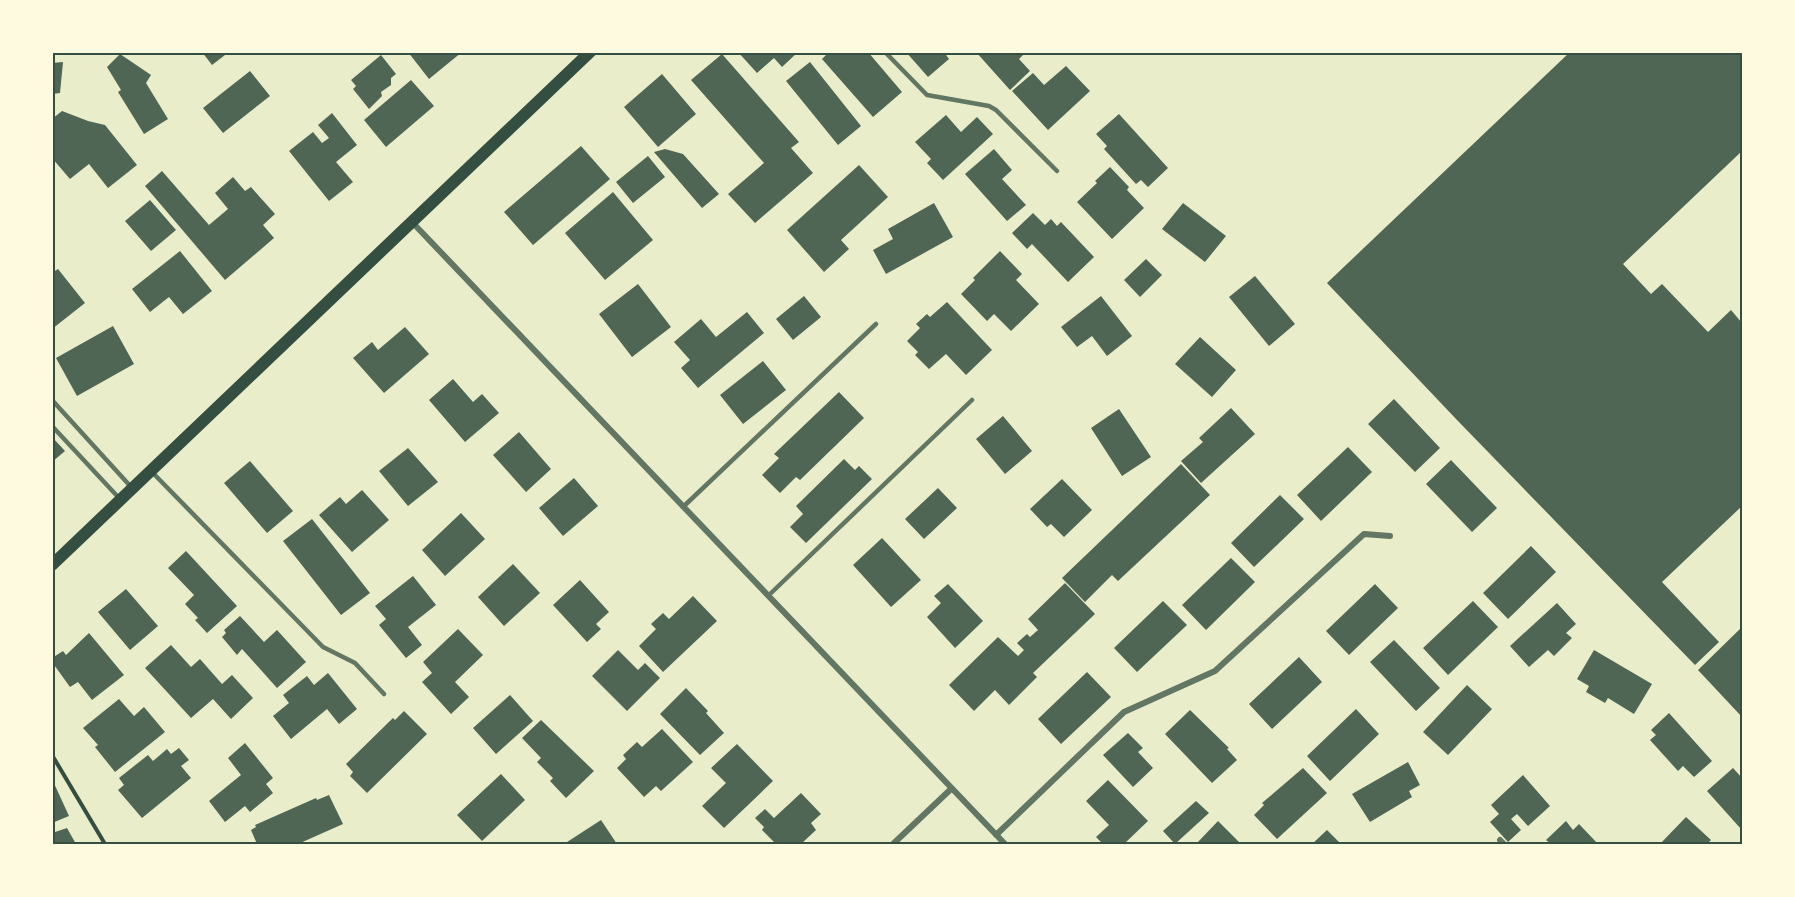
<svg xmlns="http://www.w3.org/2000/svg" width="1795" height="897" font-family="'Golos Text',sans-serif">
<rect width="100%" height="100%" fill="#e9edc9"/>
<path fill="#4f6655" d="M202 52H229L212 65Z
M408 52H462L429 79Z
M738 52H798L782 67 774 58 757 73Z
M829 52H868L902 92 873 117 822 59Z
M906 52H944L949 59 928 77Z
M976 52H1026L1019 59 1030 71 1010 90Z
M1570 52H1742V151L1623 264 1651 294 1662 284 1708 332 1731 310 1742 323V506L1662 582 1719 642 1695 665 1457 420 1327 283Z
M120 54 151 75 146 83 168 119 144 134 118 92 121 90 107 67Z
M722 54 799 142 791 148 813 173 755 223 728 194 764 163 691 80Z
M381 55 396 74 391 78V85L381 92 382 96 369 109 353 89 356 86 351 80Z
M63 62 60 93 52 94V63Z
M810 62 861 126 838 145 786 81Z
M1066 66 1090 91 1048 130 1012 91 1033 73 1044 85Z
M250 71 270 96 223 133 203 108Z
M662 74 696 114 658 147 624 107Z
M411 80 434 106 386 147 364 120Z
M62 111 88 121 105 125 137 165 108 188 89 164 70 179 52 158V119Z
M332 113 357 145 336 162 353 182 329 201 289 151 313 132 322 143 329 138 318 125Z
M1119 114 1168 168 1148 187 1141 180 1136 184 1104 149 1107 146 1096 134Z
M946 115 961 132 977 117 993 134 943 180 927 163 931 159 915 142Z
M581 146 610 179 533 245 504 212Z
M665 149 683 154 719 194 702 208 654 152Z
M994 149 1012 170 1002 179 1026 205 1007 221 965 174Z
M648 156 665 177 633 203 616 182Z
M859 165 888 197 841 240 849 249 824 272 787 230Z
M1110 167 1129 187 1127 190 1144 208 1112 239 1077 202 1097 183 1095 181Z
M162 171 209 225 228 209 215 193 233 177 245 191 251 187 275 214 263 225 274 238 225 280 145 186Z
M613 192 653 240 605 280 565 233Z
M150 200 176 230 151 251 125 221Z
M934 203 953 237 886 274 873 250 893 239 888 229Z
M1183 203 1226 236 1205 262 1162 229Z
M1033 213 1045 225 1051 219 1057 226 1061 222 1094 257 1068 282 1032 244 1027 249 1012 233Z
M180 251 212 291 183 314 169 297 150 312 132 289Z
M1000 251 1022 274 1016 280 1039 304 1011 331 994 314 987 321 961 294 975 280 973 278Z
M1146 259 1162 275 1140 297 1124 280Z
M58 269 85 303 52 329V273Z
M1255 276 1295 324 1269 346 1229 297Z
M638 284 671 327 632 357 599 314Z
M804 296 821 317 793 340 776 319Z
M1101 296 1132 336 1107 356 1092 336 1077 347 1061 327Z
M947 302 992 350 966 375 946 354 929 369 915 355 918 352 907 341 920 328 916 324 927 314 930 317Z
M747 312 764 333 698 388 681 368 690 360 674 342 701 319 716 337Z
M113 326 134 364 77 396 56 358Z
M405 327 429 354 384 393 353 358 372 342 378 350Z
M1200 337 1236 370 1212 397 1175 364Z
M763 361 786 390 743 424 720 395Z
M453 379 473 402 482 394 499 413 465 442 429 400Z
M839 392 864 418 800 480 796 477 780 493 762 475 779 458 774 454Z
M1394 399 1440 448 1415 472 1368 424Z
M1231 408 1255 434 1201 483 1181 461 1203 442 1199 438Z
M1119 409 1151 457 1122 476 1091 428Z
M1003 416 1032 451 1005 474 976 439Z
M519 432 551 469 526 492 493 455Z
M52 437 65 451 52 462Z
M1348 447 1372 472 1321 521 1297 495Z
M408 448 438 482 408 506 379 471Z
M844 459 855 470 859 466 872 479 806 543 790 527 803 514 796 506Z
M1451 460 1497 508 1472 532 1426 484Z
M250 461 293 511 267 533 224 483Z
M1181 464 1210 495 1118 581 1112 575 1085 602 1062 578Z
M574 478 598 506 563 536 539 508Z
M1062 479 1092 510 1064 537 1051 524 1047 527 1030 509Z
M938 488 957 508 924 539 905 519Z
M362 490 389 520 352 552 319 515 340 497 346 504Z
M1280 495 1304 519 1254 567 1231 543Z
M461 513 485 539 445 576 422 550Z
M312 519 370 593 341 615 283 541Z
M882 538 921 580 891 607 853 565Z
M1531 546 1556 572 1508 619 1483 593Z
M186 551 237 606 207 633 195 620 198 618 185 604 194 595 168 568Z
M1231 558 1255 582 1206 630 1182 605Z
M513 564 540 593 504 626 478 597Z
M413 576 436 605 408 627 422 645 406 658 379 625 386 619 375 606Z
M580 580 609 612 596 624 601 629 587 642 553 605Z
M1065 583 1095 614 1033 673 1037 677 1009 705 995 690 974 711 949 685 998 637 1018 656 1024 650 1017 643 1027 634 1030 637 1038 630 1028 619Z
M948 584 983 621 955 648 927 617 941 603 934 596Z
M1375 584 1398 608 1349 655 1326 631Z
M126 589 158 626 130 650 98 612Z
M693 596 717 621 663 672 639 646 656 629 651 624 663 613 669 619Z
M1163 601 1187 625 1137 672 1114 648Z
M1473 601 1498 627 1448 675 1423 648Z
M1557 603 1576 624 1566 633 1572 638 1554 656 1548 650 1529 667 1510 646Z
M240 616 264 642 277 630 306 662 277 688 242 649 237 655 222 637 226 633 224 630Z
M1742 627V717L1698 670Z
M458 629 483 655 455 682 469 697 451 714 422 682 432 673 423 662Z
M89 633 124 675 92 700 78 682 70 687 52 662V658L63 651 66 655Z
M1394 640 1440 688 1416 711 1370 662Z
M171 645 191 667 200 659 222 684 232 675 253 698 231 719 213 699 191 718 145 668Z
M618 650 638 670 645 663 660 678 627 711 592 676Z
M1594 650 1652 684 1634 714 1608 698 1605 703 1586 692 1589 686 1577 679Z
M1299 657 1322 682 1272 729 1249 704Z
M1087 672 1111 697 1061 744 1038 719Z
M328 673 357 709 339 724 327 709 291 739 273 716 289 703 283 695 307 676 314 685Z
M1467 685 1492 709 1448 755 1423 732Z
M686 688 708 711 706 713 724 733 700 755 660 714Z
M510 695 533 721 496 754 473 728Z
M119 699 134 716 144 707 165 732 115 772 95 747 98 745 83 728Z
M1356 709 1379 734 1330 781 1307 756Z
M1190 710 1229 748 1227 749 1237 760 1212 783 1165 734Z
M404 711 427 734 367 793 350 776 353 772 346 764 393 718 395 720Z
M1669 713 1712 761 1694 777 1683 766 1678 771 1650 740 1656 735 1651 730Z
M541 720 594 771 566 798 550 781 553 778 537 762 541 758 522 738Z
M662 729 693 762 661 791 656 786 644 797 617 768 626 759 623 755 637 742 642 747Z
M1128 733 1143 748 1138 752 1153 768 1133 787 1103 755Z
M245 743 273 778 266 784 273 793 250 812 245 806 225 822 209 801 241 775 228 758Z
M737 744 773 781 724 828 702 806 726 783 711 768Z
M179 748 189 760 181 766 191 778 142 818 118 790 124 785 119 778 148 755 153 761 167 749 171 754Z
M1408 762 1420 785 1409 791 1412 797 1370 822 1352 794Z
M1303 768 1327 793 1277 839 1254 815 1264 805 1262 803Z
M1733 768 1742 778 1741 829 1707 791Z
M501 774 525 800 482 841 457 815Z
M1523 775 1550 806 1528 826 1517 814 1511 819 1521 830 1508 842 1490 822 1499 814 1491 805Z
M52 779 69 816 52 823Z
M1108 780 1148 821 1124 844H1103L1096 837 1109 825 1086 801Z
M801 793 821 814 811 823 816 830 801 844H776L762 830 764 827 755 818 765 809 774 818Z
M329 795 343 824 298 844H257L251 830 256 827 255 825 316 798 317 800Z
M1196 801 1209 813 1175 844 1163 831Z
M1686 817 1711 840 1707 844H1660Z
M601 820 617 844H564Z
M1218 821 1241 844H1198L1197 843Z
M1566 821 1573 830 1579 824 1598 844H1551L1546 840Z
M67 828 76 844H52V833Z
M1327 830 1341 844H1312Z"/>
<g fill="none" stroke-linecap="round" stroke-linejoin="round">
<path stroke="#344e41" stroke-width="4" d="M52 755 105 844"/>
<path stroke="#617663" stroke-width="4.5" d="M885 52 927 95 989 106 996 110 1057 171
M52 400 132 488
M52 426 119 498
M151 471 323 647 355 663 384 694
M683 507 876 324
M768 596 972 400"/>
<path stroke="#617663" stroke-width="6" d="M412 222 1005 844
M996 835 1124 712 1215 671 1364 534 1390 536
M1500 840 1504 844
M893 844 951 789"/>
<path stroke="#344e41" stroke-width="12" d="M52 565 590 52"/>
</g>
<rect width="1795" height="897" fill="none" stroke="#fefae0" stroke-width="108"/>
<rect x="54" y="54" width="1687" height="789" fill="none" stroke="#344e41" stroke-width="2"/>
</svg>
